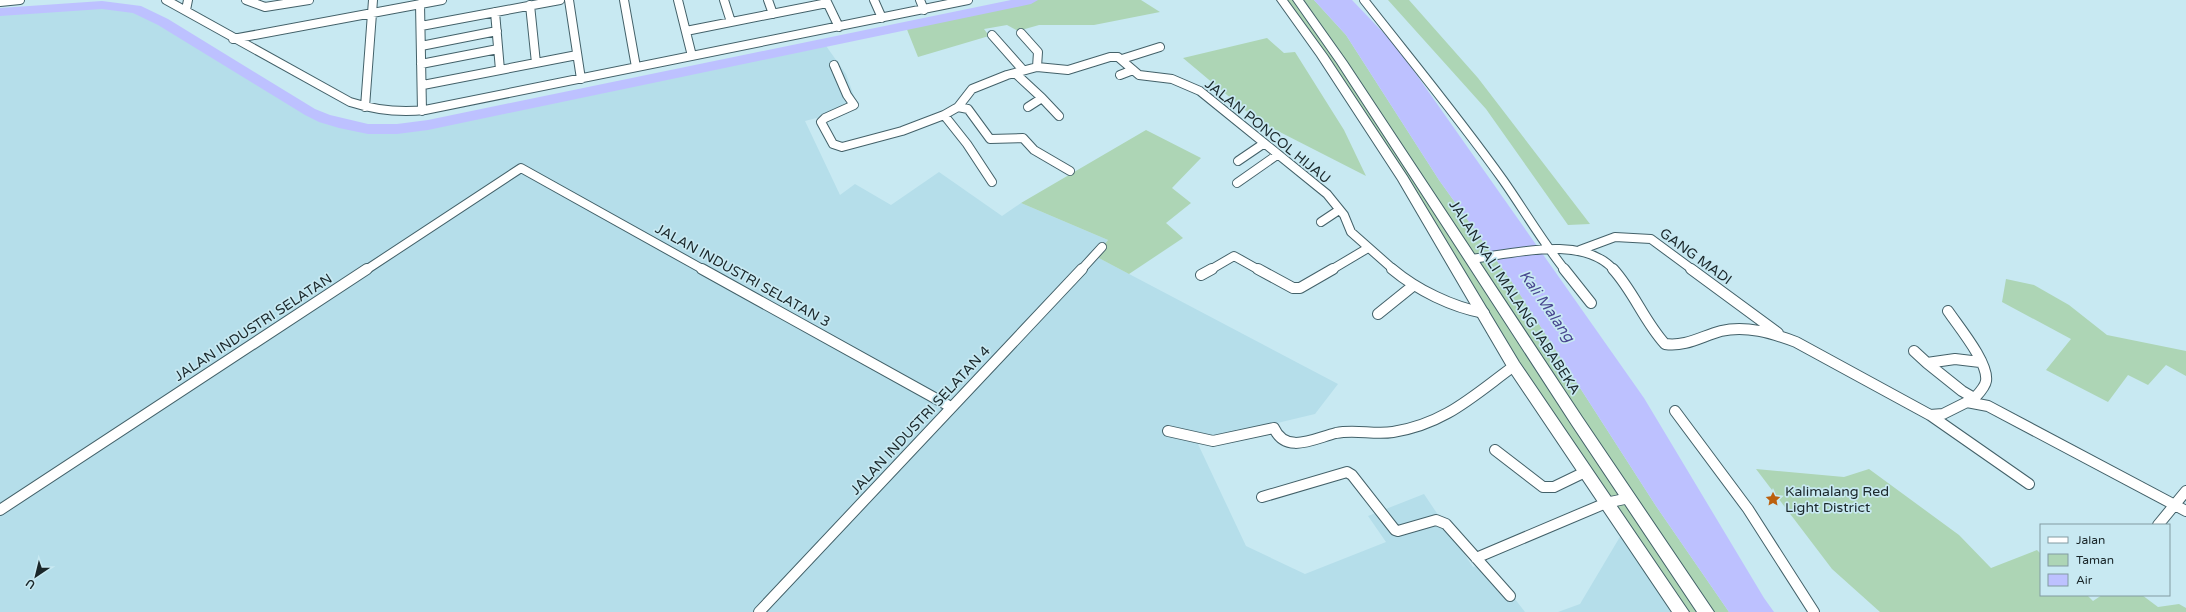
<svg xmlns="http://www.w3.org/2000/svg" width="2186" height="612" font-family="'Varela Round',sans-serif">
<rect width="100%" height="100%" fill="#c8e9f2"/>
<path fill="#b5deea" d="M102 5 123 6 146 13 330 123 364 129 419 127 824 43 846 74 858 107 805 121 840 195 855 184 891 205 939 172 1002 216 1021 203 1108 240 1095 256 1338 384 1315 414 1197 442 1246 546 1305 574 1386 542 1368 516 1424 494 1473 567 1487 563 1525 612H0V13Z
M1624 530 1680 612H1558L1580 604Z"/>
<path fill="#add5b5" d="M1033 0H1141L1160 12 1094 25H1039L1018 31 1007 25 984 29 989 36 918 57 906 27Z
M1282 0H1314L1346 35 1439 180 1512 282 1656 506 1729 612H1681L1484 313Z
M1388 0H1409L1478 78 1590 224 1568 225 1486 109Z
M1267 38 1284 53 1295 52 1344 130 1366 176 1258 121 1183 58Z
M1146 130 1201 158 1172 188 1191 203 1166 223 1183 238 1129 274 1095 256 1108 240 1021 203Z
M2006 279 2034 285 2069 305 2107 335 2186 351V376L2166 365 2148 385 2128 375 2108 402 2046 370 2071 339 2002 302Z
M1756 469 1844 477 1869 469 1959 535 1991 568 2037 550 2041 554V595H2087L2093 601 2102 595H2142L2158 607 2179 604 2186 608V612H1880L1832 569Z"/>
<path fill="#bdc1ff" d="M1314 0H1352L1397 47 1644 398 1764 598 1774 612H1729L1656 506 1512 282 1439 180 1346 35Z"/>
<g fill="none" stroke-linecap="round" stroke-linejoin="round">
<path fill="#bdc1ff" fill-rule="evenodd" d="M1011 0H1038L1031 4 428 130 397 134H368L339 128 319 122 305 115 158 25 133 13 102 9 0 16V8L102 1 141 6 168 19 315 109 330 115 368 124H397L428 120Z"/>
<defs>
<path id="street-far1" d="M166 0 350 102C375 110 399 113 425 110L968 0
M246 0 265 7 309 0
M569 0 581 79
M624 0 636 67
M678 0 692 56
M724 0 731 22
M768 0 773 14
M826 0 839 27
M874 0 882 18
M920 0 924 10
M1364 0C1411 60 1459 118 1503 180 1524 210 1542 241 1565 270
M0 2 20 0
M420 4 422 111
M530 5 536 63
M186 10 188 0
M495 12 500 70
M421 26 560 0
M686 31 827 3
M1021 33 1038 52 1037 67
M992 35 1023 70
M233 39 442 0
M421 46 497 31
M1122 59 1160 47
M421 64 498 49
M834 65 847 95 854 105 825 118 821 122 833 144 842 147 902 131 944 115 958 107 972 89 1007 75 1037 67 1068 70 1110 57H1118L1139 75 1172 79 1200 91 1327 194 1344 215 1351 232 1394 270
M1015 73 1042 98 1028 107
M1120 75 1133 70
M423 85 577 55
M1042 98 1059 116
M365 107 373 0
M958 107 968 109 990 139 1023 138 1034 150 1070 171
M944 115 967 144 992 182
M1238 161 1263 144
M1237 183 1277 155
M1321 222 1339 210
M1580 250 1615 237 1651 239 1693 270
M1471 259C1512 254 1583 234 1614 270
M366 270 521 168 704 270
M1081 270 1102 247
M1210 270 1234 256 1259 270
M1331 270 1368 248"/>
<path id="street" d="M702 269 951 407
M1258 269 1293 288H1300L1333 269
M1392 269C1417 290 1452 307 1484 313
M1564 269 1591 303
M1613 269C1634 292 1644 321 1665 344 1686 347 1702 336 1721 331 1746 325 1772 333 1796 342L1930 415 1943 414 1967 402 1988 406 2186 511
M1691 269 1778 333
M1201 275 1212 269
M1948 311C1958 326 1989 363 1986 381 1985 388 1977 395 1972 401
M1378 314 1414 285
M1914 351 1927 363
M1974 398 1962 391 1927 363 1955 359 1980 362
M1675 411 1748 509 1814 612
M1930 415 2029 484
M1168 431 1213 441 1274 428C1286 455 1315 438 1336 433 1355 429 1374 435 1393 432 1445 424 1474 395 1514 366
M1495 450 1543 487H1554L1585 472
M1262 497 1347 472 1352 475 1395 530 1398 531 1436 520 1446 524 1510 596
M0 510 367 269
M2158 525 2186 491
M1476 558 1606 503 1629 498
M759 612 1082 269"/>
<path id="secondary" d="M1277 0H1287L1327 55 1407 176 1519 362 1689 612H1672L1509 370 1398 180 1317 56Z
M1293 0H1303L1347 62 1582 417 1714 612H1697L1572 425 1337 63Z"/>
</defs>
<use href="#street-far1" stroke="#436169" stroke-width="10"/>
<use href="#street" stroke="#436169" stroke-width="12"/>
<use href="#secondary" stroke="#436169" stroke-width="2"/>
<use href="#street-far1" stroke="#fff" stroke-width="8"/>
<use href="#street" stroke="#fff" stroke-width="10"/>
<use href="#secondary" fill="#fff" fill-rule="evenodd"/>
</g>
<defs>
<symbol id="sight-bare" viewBox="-9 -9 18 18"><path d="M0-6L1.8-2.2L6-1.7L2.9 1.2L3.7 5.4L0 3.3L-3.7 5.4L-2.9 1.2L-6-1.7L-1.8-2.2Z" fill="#bc600e" stroke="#c8e9f2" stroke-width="2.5" paint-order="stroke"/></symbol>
</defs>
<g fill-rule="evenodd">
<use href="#sight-bare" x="1762" y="488" width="22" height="22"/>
</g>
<g text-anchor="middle" stroke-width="3.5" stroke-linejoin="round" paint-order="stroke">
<g font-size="14" fill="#1a272a" stroke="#c8e9f2">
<text transform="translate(1268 131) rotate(39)" y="5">JALAN PONCOL HIJAU</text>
<text transform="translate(1696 256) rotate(36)" y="5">GANG MADI</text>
<text transform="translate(743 275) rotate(29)" y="5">JALAN INDUSTRI SELATAN 3</text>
<text transform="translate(1515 297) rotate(57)" y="5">JALAN KALI MALANG JABABEKA</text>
<text transform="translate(253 327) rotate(-33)" y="5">JALAN INDUSTRI SELATAN</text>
<text transform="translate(920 420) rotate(-47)" y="5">JALAN INDUSTRI SELATAN 4</text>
</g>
<g font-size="14" fill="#1a272a" stroke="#c8e9f2" text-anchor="start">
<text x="1785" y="496">Kalimalang Red<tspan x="1785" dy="16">Light District</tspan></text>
</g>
<g font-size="15" font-style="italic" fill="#48468f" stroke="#c8e9f2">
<text transform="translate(1547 306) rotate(55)" y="5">Kali Malang</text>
</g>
</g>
<rect x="2040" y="524" width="130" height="72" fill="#c8e9f2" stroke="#829ba2"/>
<rect x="2048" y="537" width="20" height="6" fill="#ffffff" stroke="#829ba2"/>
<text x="2076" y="544" font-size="12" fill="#1a272a">Jalan</text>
<rect x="2048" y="554" width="20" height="12" fill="#add5b5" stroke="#829ba2"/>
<text x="2076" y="564" font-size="12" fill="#1a272a">Taman</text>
<rect x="2048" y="574" width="20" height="12" fill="#bdc1ff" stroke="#829ba2"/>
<text x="2076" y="584" font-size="12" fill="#1a272a">Air</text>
<g transform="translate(36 576) rotate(215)" stroke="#c8e9f2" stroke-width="3" paint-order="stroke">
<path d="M0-3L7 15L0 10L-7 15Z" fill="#1a272a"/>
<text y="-6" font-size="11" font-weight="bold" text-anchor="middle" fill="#1a272a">U</text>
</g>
</svg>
